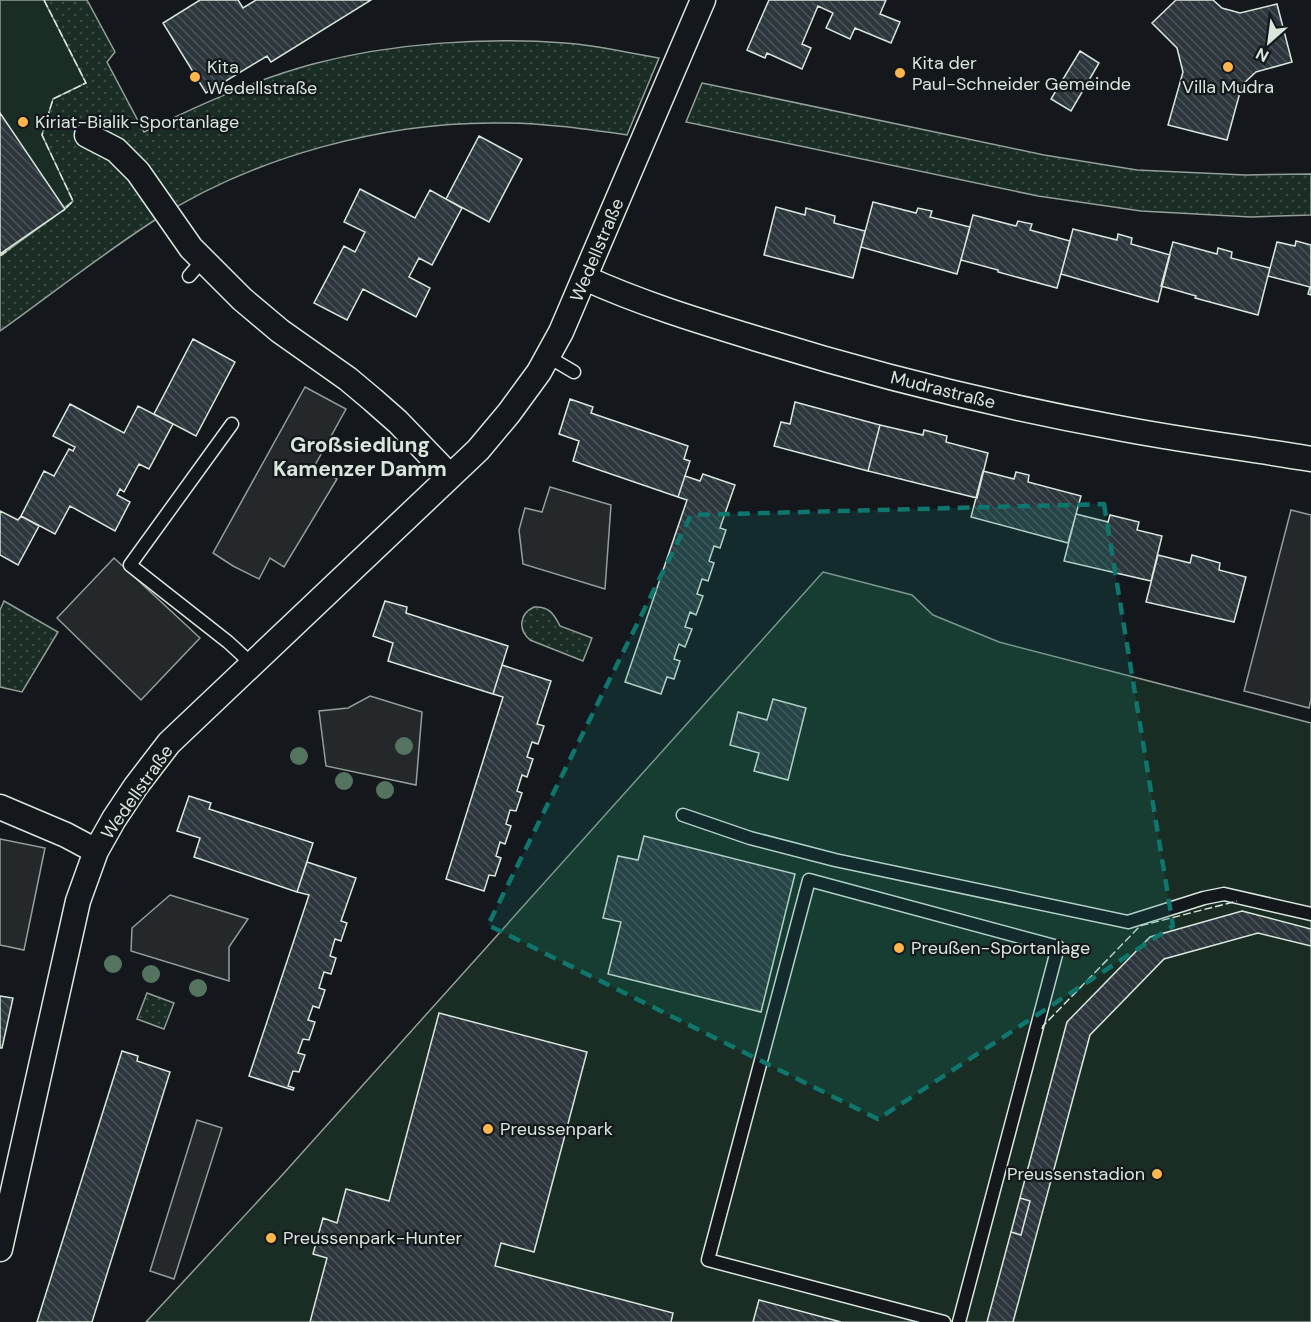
<svg xmlns="http://www.w3.org/2000/svg" width="1311" height="1322" font-family="'DM Sans',sans-serif">
<defs>
<pattern id="park-dots" width="8" height="8" patternUnits="userSpaceOnUse" patternTransform="scale(1.5)"><rect width="8" height="8" fill="#1a2d24"/><path d="M2 2h.1M6 6h.1" fill="none" stroke="#3b4b43" stroke-width="1.8" stroke-linecap="round"/></pattern>
<pattern id="building-back-hatch" width="6" height="6" patternUnits="userSpaceOnUse" patternTransform="scale(1.5)"><rect width="6" height="6" fill="#2c363c"/><path d="M-1 5l2 2M0 0l6 6M5-1l2 2" fill="none" stroke="#4a5358"/></pattern>
</defs>
<rect width="100%" height="100%" fill="#14181c"/>
<path fill="#1a2d24" stroke="#939e99" stroke-width="1.5" d="M0 0H44L86 83 53 99 59 169 73 201 0 256Z
M823 572 912 595 933 615 999 642 1311 723V1322H146L284 1173Z"/>
<path fill="url(#park-dots)" stroke="#939e99" stroke-width="1.5" d="M44 0H87L115 52 107 62 144 132C199 105 254 80 313 64 392 43 483 37 565 43 596 45 628 53 659 58L627 135C585 129 544 123 501 123 385 121 253 157 155 220 102 254 52 294 0 331V256L65 209 73 201 42 135 53 99 86 83Z
M702 83 1044 155 1137 170 1245 175 1311 174V215L1251 217 1141 211 1038 196 686 122Z
M4 601 58 632 22 692 0 687V610Z
M534 607C549 606 554 614 560 626L592 638 583 661 530 640C518 630 519 614 534 607Z
M147 993 174 1003 164 1029 137 1019Z"/>
<path fill="#24282b" stroke="#939e99" stroke-width="1.5" d="M305 387 346 409 314 467 337 479 284 567 270 558 259 579 233 566 213 553Z
M550 487 611 505 605 589 523 564 519 530 525 508 542 512Z
M1291 510 1311 515V699L1309 708 1244 691Z
M114 558 200 638 141 700 57 618Z
M370 696 422 712 416 785 326 766 319 711 348 708Z
M0 839 45 848 24 950 0 945Z
M170 895 248 919 229 947V981L131 951 132 928Z
M197 1120 222 1128 174 1279 150 1271Z"/>
<path fill="url(#building-back-hatch)" stroke="#d8e6dc" stroke-width="1.5" d="M200 0H238L243 8 256 0H371L271 62 267 56 206 93 163 23Z
M769 0H886L880 14 900 22 891 43 855 28 850 39 826 28 833 13 818 6 802 44 811 48 802 69 767 53 765 58 747 50Z
M1176 0H1213L1222 8 1240 13 1277 4 1292 62 1256 72 1242 85 1227 140 1168 125 1183 72 1177 48 1152 23Z
M1080 51 1099 63 1071 111 1051 99Z
M0 113 65 209 0 254Z
M479 136 522 159 489 222 446 199Z
M360 189 415 218 430 190 462 208 432 265 419 258 409 277 430 288 416 317 363 289 347 320 314 303 344 246 355 252 365 232 344 222Z
M873 202 916 213 918 208 932 211 930 217 970 227 957 274 861 247Z
M776 207 805 215 806 208 835 216 834 223 865 231 853 278 764 255Z
M973 215 1016 226 1018 221 1032 224 1030 230 1070 241 1057 288 998 272V270L961 260Z
M1073 229 1117 240 1118 234 1132 238 1131 244 1170 255 1158 302 1061 274Z
M1296 241 1311 245V295L1308 294 1310 287 1268 276 1277 242 1295 246Z
M1173 242 1217 254 1218 248 1232 252 1231 258 1270 268 1258 315 1195 298 1196 296 1161 286Z
M193 339 235 362 196 436 154 414Z
M570 399 593 407 591 413 688 446 684 459 690 461 678 497 573 461 579 441 559 434Z
M795 402 880 425 868 471 774 446 781 422 790 424Z
M70 404 124 433 138 406 173 424 149 469 139 464 124 492 120 489 117 495 130 502 115 531 70 506 55 534 21 516 44 471 54 476 69 449 73 451 75 447 53 436Z
M880 425 923 435 924 430 947 436 946 442 988 453 977 498 868 471Z
M983 471 1014 479 1016 472 1029 475 1028 482 1081 496 1068 543 971 517Z
M703 474 735 485 720 528 726 530 720 548 714 546 709 561 714 563 708 581 702 579 697 594 703 596 696 615 690 612 685 627 692 629 685 647 679 644 674 659 680 661 674 679 667 677 661 694 625 682 687 500 678 497 685 476 700 481Z
M0 511 18 520 21 516 39 526 18 565 0 555Z
M1076 514 1108 522 1110 515 1139 522 1137 530 1162 536 1151 581 1064 561Z
M1158 555 1190 563 1192 555 1220 563 1219 570 1246 577 1234 622 1146 602Z
M385 601 407 607 406 613 508 646 493 694 388 661 393 643 373 636Z
M502 665 551 681 537 724 544 726 538 744 532 742 527 757 533 759 527 777 522 775 517 791 522 793 516 811 510 810 506 824 511 826 505 844 500 842 496 856 501 858 495 876 489 875 484 891 446 879 503 697 493 694Z
M773 699 806 708 788 780 754 771 759 753 730 745 738 712 767 720Z
M189 796 211 803 209 809 313 843 297 892 194 857 200 838 177 831Z
M644 836 795 874 761 1012 608 974 621 922 603 918 618 856 638 860Z
M307 862 356 878 341 921 347 923 341 941 335 939 330 956 336 958 331 974 324 972 319 988 325 990 319 1008 313 1006 308 1020 315 1022 309 1040 303 1039 298 1053 305 1055 299 1072 293 1071 288 1086 294 1088 293 1090 249 1076 309 895 297 892Z
M1242 911 1311 929V946L1258 933 1164 959 1090 1035 1013 1322H987L1011 1232 1021 1235 1030 1201 1020 1198 1067 1022 1150 937Z
M0 996 13 998 2 1048H0Z
M439 1013 587 1052 534 1252 501 1243 495 1266 673 1313 671 1322H310L327 1258 313 1254 323 1218 337 1223 346 1189 389 1201Z
M122 1051 138 1056 137 1061 170 1072 92 1322H37Z
M1020 1198 1030 1201 1021 1235 1011 1232Z
M759 1300 841 1322H753Z"/>
<g fill="none" stroke-linecap="round" stroke-linejoin="round">
<defs>
<path id="lane" d="M189 276 203 260
M547 356 574 372
M232 424 130 565 228 642 252 664
M683 815 750 838 835 860 1128 922 1204 898 1224 894 1311 914
M944 1322 708 1260 809 880 1058 947 959 1322"/>
<path id="street" d="M87 135 116 150 138 172 191 248 242 299 280 331 348 379 373 400 398 422 450 476
M585 278C642 304 702 322 761 340 877 376 994 405 1113 427 1179 440 1245 448 1311 459
M0 807 66 835 96 851
M0 1249 78 901 96 851 114 819 136 786 169 743 478 450 509 413 539 372 561 332 703 0"/>
</defs>
<use href="#lane" stroke="#d8e6dc" stroke-width="15"/>
<use href="#street" stroke="#d8e6dc" stroke-width="27"/>
<use href="#lane" stroke="#14181c" stroke-width="12"/>
<use href="#street" stroke="#14181c" stroke-width="24"/>
<path stroke="#d8e6dc" stroke-width="1.5" stroke-dasharray="8 3" stroke-linecap="butt" d="M44 0 86 83 53 99 42 135 73 201 63 211
M0 256 10 249
M1042 1029 1043 1026 1140 926 1237 901"/>
</g>
<g fill="#55745f">
<circle cx="404" cy="746" r="9"/>
<circle cx="299" cy="756" r="9"/>
<circle cx="344" cy="781" r="9"/>
<circle cx="385" cy="790" r="9"/>
<circle cx="113" cy="964" r="9"/>
<circle cx="151" cy="974" r="9"/>
<circle cx="198" cy="988" r="9"/>
</g>
<path fill="#0f766e" fill-opacity="0.2" stroke="#0f766e" stroke-width="4.5" stroke-dasharray="12 8" stroke-linejoin="round" d="M1104 504 1173 926 878 1119 488 925 691 515Z"/>
<g fill="#ffb74d" stroke="#14181c" stroke-width="2">
<circle cx="1228" cy="67" r="6"/>
<circle cx="900" cy="73" r="6"/>
<circle cx="195" cy="77" r="6"/>
<circle cx="23" cy="122" r="6"/>
<circle cx="899" cy="948" r="6"/>
<circle cx="488" cy="1129" r="6"/>
<circle cx="1157" cy="1174" r="6"/>
<circle cx="271" cy="1238" r="6"/>
</g>
<g text-anchor="middle" stroke-width="4.5" stroke-linejoin="round" paint-order="stroke">
<g font-size="18" fill="#d8e6dc" stroke="#14181c" text-anchor="start">
<text x="912" y="69">Kita der<tspan x="912" dy="21">Paul-Schneider Gemeinde</tspan></text>
<text x="207" y="73">Kita<tspan x="207" dy="21">Wedellstraße</tspan></text>
<text x="1228" y="93" text-anchor="middle">Villa Mudra</text>
<text x="35" y="128">Kiriat-Bialik-Sportanlage</text>
<text x="911" y="954">Preußen-Sportanlage</text>
<text x="500" y="1135">Preussenpark</text>
<text x="1145" y="1180" text-anchor="end">Preussenstadion</text>
<text x="283" y="1244">Preussenpark-Hunter</text>
</g>
<g font-size="18" fill="#d8e6dc" stroke="#14181c">
<text transform="translate(597 250) rotate(-67)" y="6">Wedellstraße</text>
<text transform="translate(943 390) rotate(14)" y="6">Mudrastraße</text>
<text transform="translate(137 792) rotate(-55)" y="6">Wedellstraße</text>
</g>
<g font-size="21" font-weight="bold" fill="#d8e6dc" stroke="#14181c">
<text x="360" y="452">Großsiedlung<tspan x="360" dy="24">Kamenzer Damm</tspan></text>
</g>
</g>
<g transform="translate(1269 42) rotate(208)" stroke="#14181c" stroke-width="4.5" paint-order="stroke">
<path d="M0-4.5L10 22L0 15L-10 22Z" fill="#d8e6dc"/>
<text y="-9" font-size="16" font-weight="bold" text-anchor="middle" fill="#d8e6dc">N</text>
</g>
</svg>
